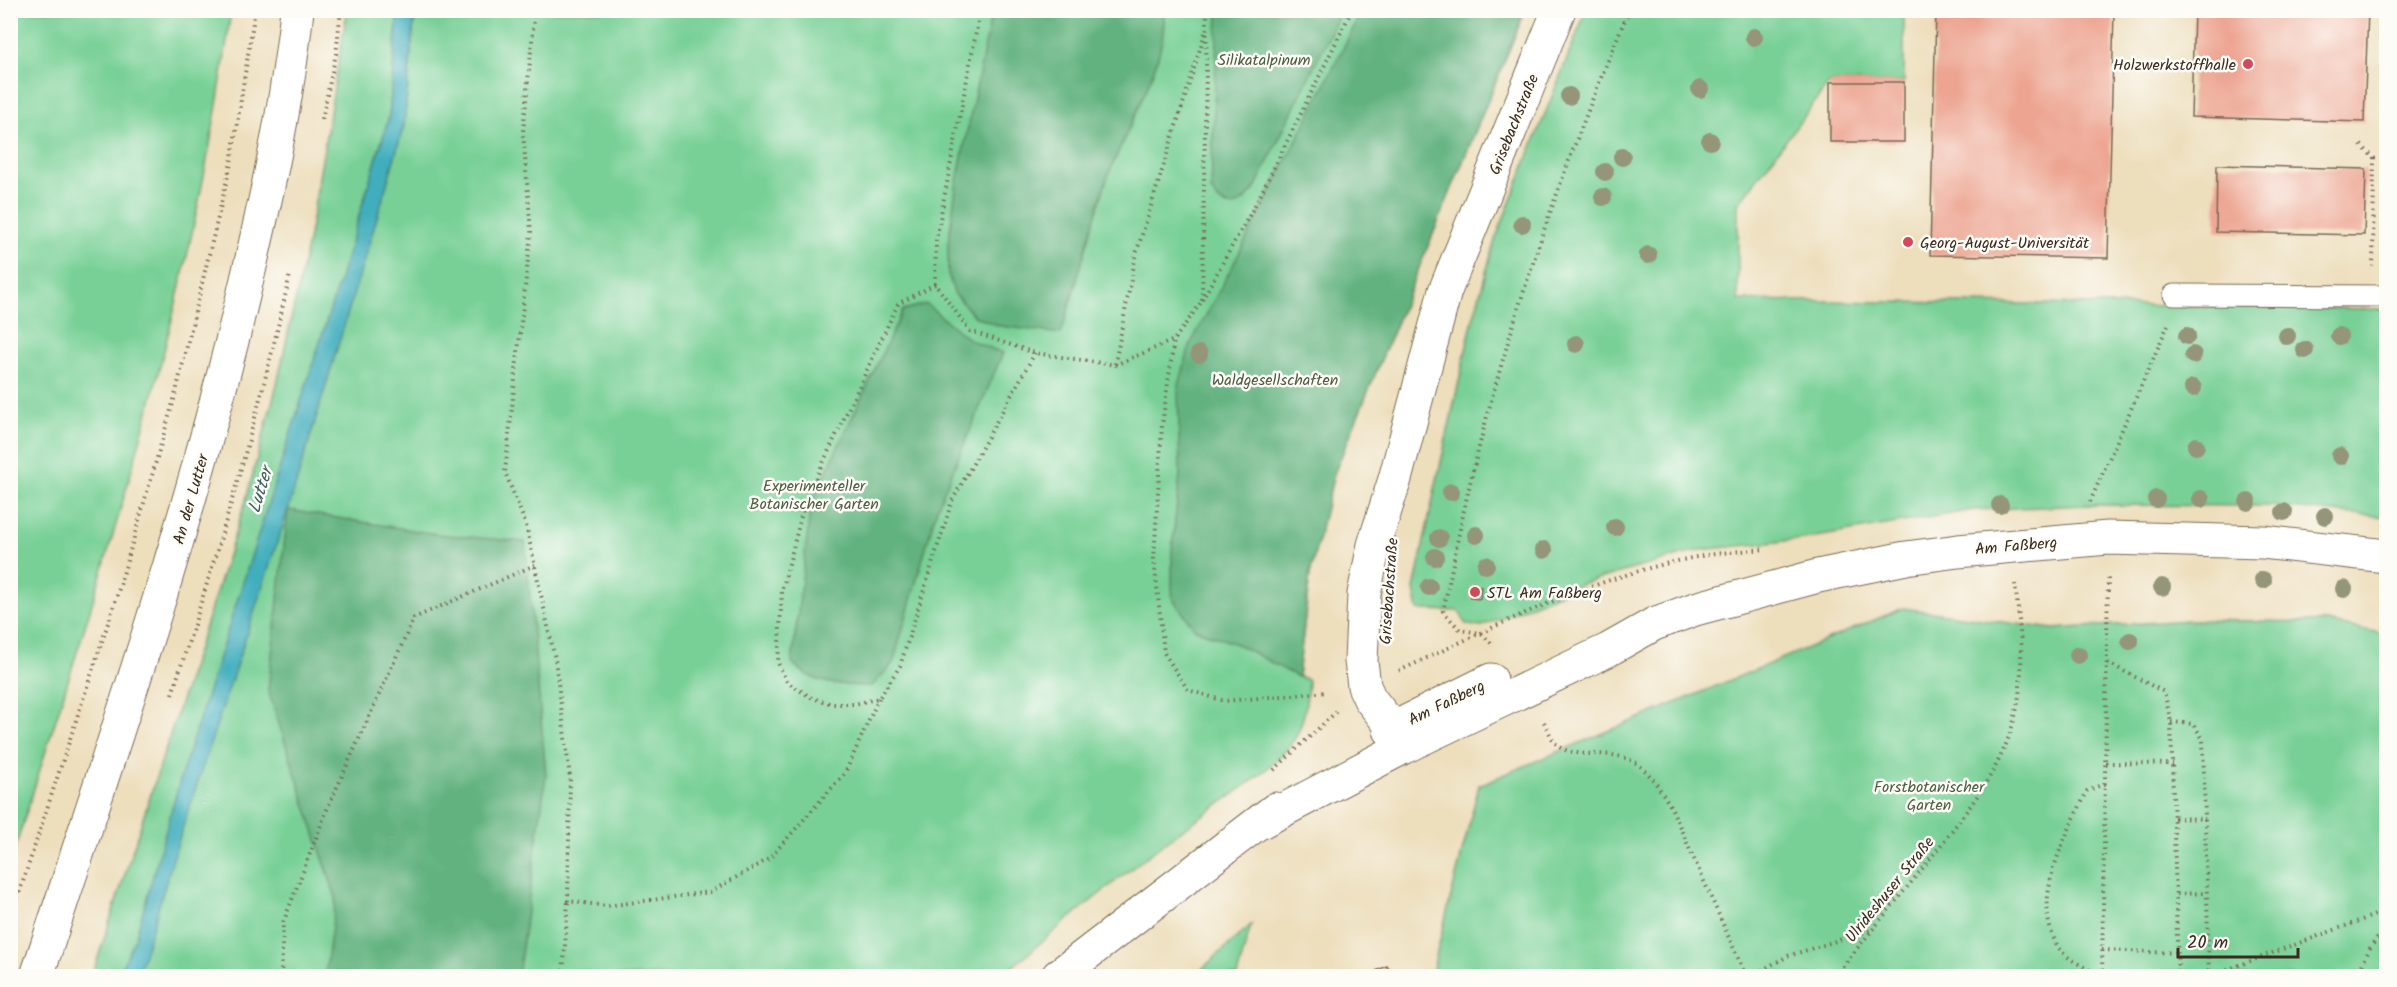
<svg xmlns="http://www.w3.org/2000/svg" width="2397" height="987" font-family="Kalam,sans-serif">
<rect width="100%" height="100%" fill="#fdfcf7"/>
<filter id="ink" filterUnits="userSpaceOnUse"><feTurbulence type="fractalNoise" baseFrequency=".0167" numOctaves="2"/><feDisplacementMap in="SourceGraphic" scale="12" xChannelSelector="R" yChannelSelector="G"/><feConvolveMatrix kernelMatrix="1 2 1 2 8 2 1 2 1" color-interpolation-filters="sRGB"/></filter>
<filter id="wash" filterUnits="userSpaceOnUse"><feTurbulence type="fractalNoise" baseFrequency=".008" numOctaves="4" result="noise"/><feDisplacementMap in="SourceGraphic" scale="24" xChannelSelector="R" yChannelSelector="G"/><feGaussianBlur stdDeviation="1.35" result="paint"/><feColorMatrix in="noise" values="0 0 0 0 0 0 0 0 0 0 0 0 0 0 0 0 0 1.4 0 .05"/><feComposite in="paint" operator="in"/></filter>
<g filter="url(#wash)">
<rect width="100%" height="100%" fill="#eddebc"/>
<path fill="#78d096" stroke="#5a7d5a" stroke-width="1.5" d="M10 11H231C194 302 99 582 11 861Z
M347 11H398L389 117 340 279 288 509 404 125 415 11H1525L1334 474 1310 574 1298 676 1308 680C1307 703 1304 729 1288 748 1264 777 1210 809 1179 832 1118 878 1059 926 1002 976H92L245 503 277 384 309 237Z
M1586 11H1904V82H1830L1738 204V300L2386 309V517L2268 506 2086 505 1973 510 1804 539 1700 550 1584 583 1480 627 1466 624 1459 611 1418 610 1414 589 1435 489 1472 323 1495 240Z
M1903 608 2053 629 2189 620 2327 622 2386 634V976H1431L1479 785Z
M1251 925 1237 976H1194Z"/>
<path fill="#62b27f" stroke="#4e6e4e" stroke-width="1.5" d="M992 11H1163C1171 57 1123 133 1107 179 1090 230 1077 282 1061 334L1000 326 974 316 954 293 948 274V244L957 181Z
M1218 11H1341L1254 190C1237 210 1225 213 1211 190Z
M1362 11H1525L1334 474 1310 574 1298 677 1239 645 1195 629 1172 598V550L1180 474 1178 389 1190 345 1233 265Z
M926 304 970 340 1003 353 937 508 893 663 872 686C843 685 811 686 792 662L811 504 903 310Z
M288 510 436 534 525 542 546 775 518 976H325L336 898 268 690Z"/>
<path fill="#40aebd" stroke="#3e6c6e" stroke-width="1.5" d="M398 11H415L404 125 382 201 288 510 184 823 142 961 136 976H118L136 936 182 773 340 279 389 117Z"/>
<g id="blocks">
<path fill="#eda491" d="M1936 10H2114L2108 258 1930 255Z
M2194 10H2368L2364 122 2191 117Z
M1830 82H1904V142H1830Z
M2217 165 2366 169 2364 235 2216 232Z
M1471 586 1481 587 1480 599 1470 598Z
M1387 966 1392 976H1365Z"/>
</g>
</g>
<g filter="url(#ink)">
<use href="#blocks" fill-opacity="0" stroke="#796955" stroke-width="1.5"/>
<g fill="none" stroke-linecap="round" stroke-linejoin="round">
<defs>
<path id="lane" d="M2174 295 2386 296"/>
<path id="street" d="M1393 728 1370 699 1364 686 1361 661 1364 594 1374 545 1395 479 1445 291 1559 10"/>
<path id="secondary" d="M1390 730 1491 680
M1259 823 1402 748 1608 650 1654 624 1695 609 1818 576 1906 558 1958 551 2108 538 2263 542 2386 556
M1058 976 1276 809"/>
<path id="primary" d="M37 976C111 750 189 525 244 292 266 200 287 105 297 10"/>
</defs>
<use href="#lane" stroke="#796955" stroke-width="23"/>
<use href="#street" stroke="#796955" stroke-width="35"/>
<use href="#secondary" stroke="#796955" stroke-width="35"/>
<use href="#primary" stroke="#796955" stroke-width="35"/>
<path stroke="#796955" stroke-width="4" stroke-dasharray="1.5 4.5" stroke-linecap="butt" d="M535 10 523 132 531 232 505 472 526 525 555 659 570 777 568 901 607 906 710 892 769 859 845 773 879 698
M977 10 978 22 936 240 935 284 970 331 1035 353 1115 365 1174 340
M1207 10 1202 301 1174 340 1162 425 1154 559 1164 653 1188 690 1225 701 1328 692
M322 119 336 54 341 10
M2361 145 2374 158 2373 266
M935 284 898 304 805 501 782 591 778 663 787 682 812 698 832 704H855L879 698 900 666 952 501 1035 353
M1202 300 1259 198 1352 10
M1115 364 1136 254 1205 33
M2090 502 2168 325
M1491 643 1481 633 1460 630 1443 611C1454 561 1463 509 1476 459 1514 306 1567 156 1629 10
M2108 663 2164 692 2171 722 2178 976
M1399 671C1496 626 1596 575 1702 556 1723 552 1744 551 1765 549
M172 694C217 555 259 416 290 274
M1544 722C1549 731 1553 745 1563 749 1584 759 1612 748 1636 763 1651 773 1662 793 1671 807L1746 976
M2171 722 2193 724 2203 739 2209 976
M2106 763 2173 764
M1274 770 1336 712
M2174 818 2205 819
M2177 894 2207 893
M10 921 116 599 175 396 231 163 255 10
M2102 950 2178 953
M281 976 283 923 328 807 414 618 535 565
M563 976 568 901
M1014 976 1021 971
M1751 976 1788 956 1871 930
M1835 976C1871 931 1908 887 1944 841 1976 799 2007 760 2017 707 2025 666 2020 625 2015 584
M2100 976C2089 969 2066 959 2059 948 2028 900 2067 835 2087 791L2106 783
M2102 976 2108 575
M2210 976 2386 911
M2357 976 2370 948 2386 927"/>
<use href="#lane" stroke="#fff" stroke-width="21"/>
<use href="#street" stroke="#fff" stroke-width="33"/>
<use href="#secondary" stroke="#fff" stroke-width="33"/>
<use href="#primary" stroke="#fff" stroke-width="33"/>
</g>
<g fill="#959679">
<circle cx="1754" cy="37" r="9"/>
<circle cx="1700" cy="89" r="9"/>
<circle cx="1569" cy="96" r="9"/>
<circle cx="1710" cy="141" r="9"/>
<circle cx="1622" cy="157" r="9"/>
<circle cx="1605" cy="172" r="9"/>
<circle cx="1603" cy="197" r="9"/>
<circle cx="1522" cy="224" r="9"/>
<circle cx="1648" cy="255" r="9"/>
<circle cx="2187" cy="336" r="9"/>
<circle cx="2287" cy="336" r="9"/>
<circle cx="2339" cy="336" r="9"/>
<circle cx="1576" cy="344" r="9"/>
<circle cx="2305" cy="350" r="9"/>
<circle cx="1199" cy="354" r="9"/>
<circle cx="2193" cy="355" r="9"/>
<circle cx="2193" cy="388" r="9"/>
<circle cx="2196" cy="446" r="9"/>
<circle cx="2340" cy="456" r="9"/>
<circle cx="1451" cy="492" r="9"/>
<circle cx="2156" cy="499" r="9"/>
<circle cx="2201" cy="499" r="9"/>
<circle cx="2248" cy="502" r="9"/>
<circle cx="2000" cy="505" r="9"/>
<circle cx="2284" cy="512" r="9"/>
<circle cx="2325" cy="516" r="9"/>
<circle cx="1615" cy="527" r="9"/>
<circle cx="1476" cy="535" r="9"/>
<circle cx="1439" cy="538" r="9"/>
<circle cx="1544" cy="550" r="9"/>
<circle cx="1435" cy="557" r="9"/>
<circle cx="1486" cy="565" r="9"/>
<circle cx="2263" cy="580" r="9"/>
<circle cx="1429" cy="587" r="9"/>
<circle cx="2162" cy="587" r="9"/>
<circle cx="2344" cy="589" r="9"/>
<circle cx="2130" cy="641" r="9"/>
<circle cx="2078" cy="655" r="9"/>
</g>
</g>
<g fill="#d1495b" stroke="#fdfcf7" stroke-width="2">
<circle cx="2248" cy="64" r="6"/>
<circle cx="1908" cy="242" r="6"/>
<circle cx="1475" cy="592" r="6"/>
</g>
<g text-anchor="middle" stroke-width="5" stroke-linejoin="round" paint-order="stroke">
<g font-size="16" fill="#4d5c42" stroke="#fdfcf7">
<text x="1264" y="65">Silikatalpinum</text>
<text x="1275" y="385">Waldgesellschaften</text>
<text x="814" y="491">Experimenteller<tspan x="814" dy="18">Botanischer Garten</tspan></text>
<text x="1929" y="792">Forstbotanischer<tspan x="1929" dy="18">Garten</tspan></text>
</g>
<g font-size="16" fill="#3b2a1e" stroke="#fdfcf7" text-anchor="start">
<text x="2236" y="70" text-anchor="end">Holzwerkstoffhalle</text>
<text x="1920" y="248">Georg-August-Universität</text>
<text x="1487" y="598">STL Am Faßberg</text>
</g>
<g font-size="16" fill="#3b2a1e" stroke="#fdfcf7">
<text transform="translate(1513 124) rotate(-68)" y="6">Grisebachstraße</text>
<text transform="translate(190 499) rotate(-74)" y="6">An der Lutter</text>
<text transform="translate(2016 545) rotate(-5)" y="6">Am Faßberg</text>
<text transform="translate(1388 591) rotate(-86)" y="6">Grisebachstraße</text>
<text transform="translate(1446 702) rotate(-26)" y="6">Am Faßberg</text>
<text transform="translate(1889 889) rotate(-51)" y="6">Ulrideshuser Straße</text>
</g>
<g font-size="18" font-style="italic" fill="#3d5f5e" stroke="#fdfcf7">
<text transform="translate(260 490) rotate(-73)" y="6">Lutter</text>
</g>
</g>
<rect width="2397" height="987" fill="none" stroke="#fdfcf7" stroke-width="36"/>
<path d="M2178 948v9h120v-9" fill="none" stroke="#3b2a1e" stroke-width="3"/>
<text x="2187" y="948" font-size="18" fill="#3b2a1e" stroke="#fdfcf7" stroke-width="4.5" paint-order="stroke">20 m</text>
</svg>
